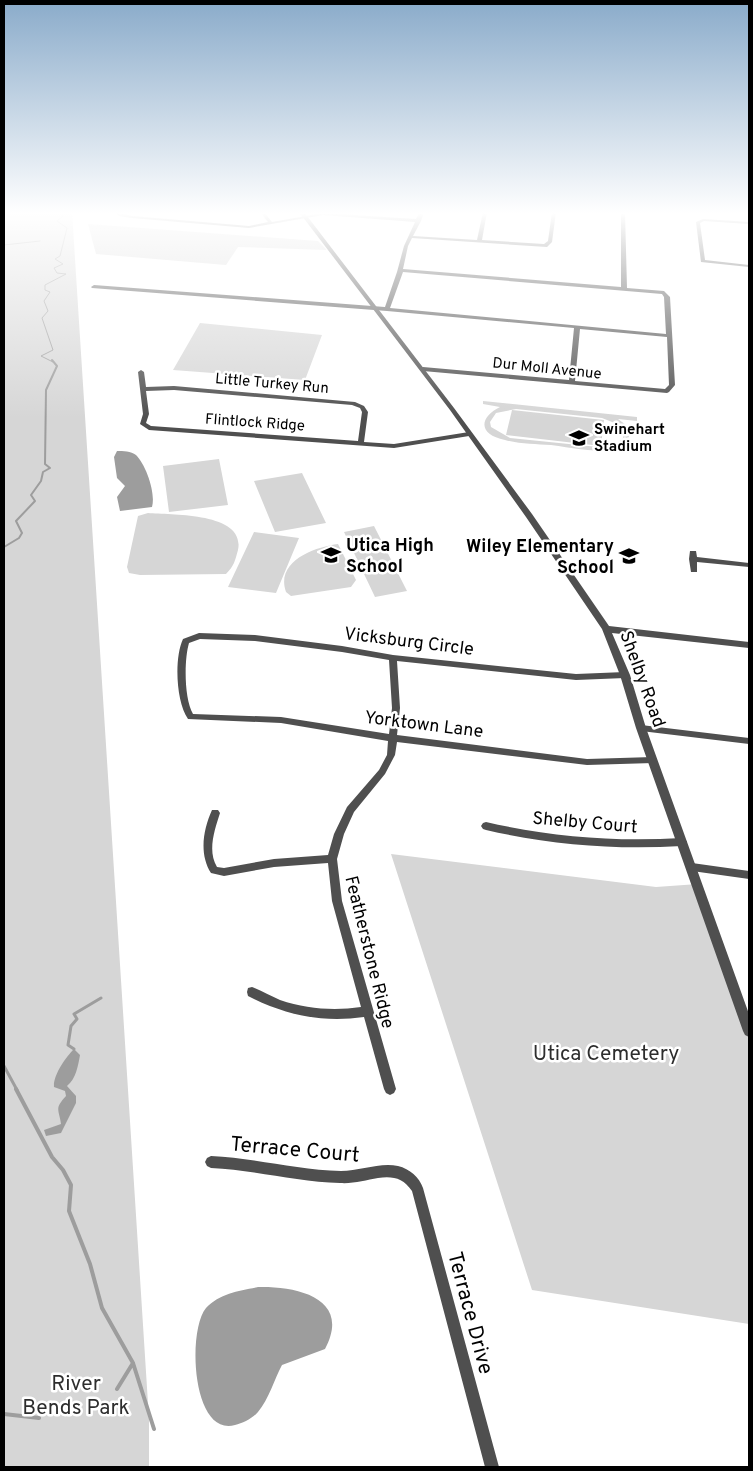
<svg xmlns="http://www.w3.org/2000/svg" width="753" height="1471" font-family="Overpass,sans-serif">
<rect width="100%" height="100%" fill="#fff"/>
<path fill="#d6d6d6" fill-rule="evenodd" d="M4 212H72L149 1419V1467H4Z
M88 224 318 241 327 250 238 247 226 265 96 254Z
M200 323 322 335 305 380 173 370Z
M483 401 637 417V421L618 419 626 425 629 437 622 447 610 451C590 451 571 448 551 445 536 444 520 444 505 440 479 435 478 418 500 407L483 404ZM516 409 602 418 617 424 623 434V438L615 445 598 447 510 438 491 427 490 422 496 413Z
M512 410 604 420 601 446 506 435Z
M219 459 228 505 169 512 163 466Z
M302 473 326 523 275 532 254 481Z
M148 513C171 515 246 512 238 550 235 561 234 566 226 574L140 575 129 573 127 567 138 516Z
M374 526 407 591 375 597 344 532Z
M254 532 299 538 276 593 228 587Z
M338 544 356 580 351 587 291 596 286 592C275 561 315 547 338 544Z
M391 854 656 887 698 884 749 1031V1324L532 1290Z"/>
<path fill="#9d9d9d" d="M117 451C123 451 131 451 136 455 146 465 156 493 152 507L120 511 117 497 125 486 117 478 114 457Z
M74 1049 80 1055C78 1066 76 1079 67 1086L76 1096V1103L61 1133 46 1136 44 1130 61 1124C59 1109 54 1109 66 1096L65 1091 54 1087C53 1075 66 1057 74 1049Z
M258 1287C297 1286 352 1298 325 1349L282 1365C274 1380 269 1399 258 1412 252 1419 243 1423 235 1425 192 1437 187 1331 206 1308 220 1293 239 1291 258 1287Z"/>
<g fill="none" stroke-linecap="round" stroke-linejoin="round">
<path stroke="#9d9d9d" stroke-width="1" d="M4 245 40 241
M53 362 41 356 53 350 42 318 48 311 44 301 50 292 45 290V285L66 274 57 273 54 268 63 264 55 259 60 256 67 228 57 221 63 216 60 212"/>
<path stroke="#9d9d9d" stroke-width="2" d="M4 547 19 538 22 533 16 521 35 501 31 495 41 481 43 472 50 468 45 464 46 390 57 366 52 360"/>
<path stroke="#9d9d9d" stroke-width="3" d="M74 1049 68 1045 71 1026 77 1019 74 1014 101 998
M4 1066 17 1090"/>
<path stroke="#9d9d9d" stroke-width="4" d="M16 1089 52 1157 63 1170 71 1185 69 1211 90 1264 102 1308 133 1363 154 1429
M117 1389 133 1363
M4 1414 39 1418"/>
<path fill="#4f4f4f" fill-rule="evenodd" d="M115 212 132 216 249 226 268 222 260 212H264L272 222 323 213 416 219 420 212H424L421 221 413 236 477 240 483 212H487L482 240 544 244 548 241 552 212H556L552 242 547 247 412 238 408 246 403 269 621 287V212H625L627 288 664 291 670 297 675 385 669 392 667 393 423 371 420 369 423 367 569 380 574 328 387 311 92 288 91 287 94 285 385 307 397 272 404 246 415 222 323 215 249 228 132 218 119 216ZM403 272 662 294 664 297 666 334 390 308ZM580 329 667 337 669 385 665 389 575 381Z
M703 219 749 222V224L704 221 700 223 705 260 749 265V267L701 262 696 222Z
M141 370 144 372 146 387 174 386 355 402 364 406 368 412 364 442 394 444 469 432 472 434 469 436 394 448 149 430 140 424 143 414 138 372ZM174 390 352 405 360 408 362 412 358 441 151 426 146 423 149 414 146 391Z
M690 551H696L697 557 749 563V567L697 562V572H691L689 559Z
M199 633 255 635 342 646 393 655 576 674 625 672 629 675 625 678 576 680 397 661 400 708 397 735 587 759 653 757 656 758 657 760 656 762 653 763 587 765 397 742 395 755 385 774 354 812 344 834 337 859 342 901 396 1089 394 1093 390 1095 386 1093 384 1089 364 1017C322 1023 285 1015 248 996L247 992 248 988 252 987C262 991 271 996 280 1000 307 1009 334 1011 361 1007L332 901 328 863 274 867 224 876 211 873C199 854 203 830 212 810H218L220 813C215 829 207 851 217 867L224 868 274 859 328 855 334 834 347 807 379 770 387 755 388 741 281 723 188 719C176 702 174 658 183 639ZM200 639 255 641 342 652 389 660 392 708 389 734 281 717 193 714C184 698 184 660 189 643Z
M641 725 749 738V744L641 731 637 728Z
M486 822C551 837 615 842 682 838L685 839 687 842 685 845 682 846C615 850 551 845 486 830L483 829 481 826 483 823Z
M692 863 749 871V879L692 871 689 870 687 867 689 864Z
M211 1156C255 1158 297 1170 341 1171 360 1171 380 1162 398 1166 410 1169 419 1177 423 1188L499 1467H485L412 1191C403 1178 393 1176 378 1178 366 1180 353 1184 340 1183 297 1182 254 1170 211 1168L207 1166 205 1162 207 1158Z"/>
<path fill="#4f4f4f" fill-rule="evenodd" d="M299 212H304L454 408 532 514 609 626 749 642V648L612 633 630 675 646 728 749 1014V1037L745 1035 743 1031 636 728 620 675 602 629 526 517 450 410Z"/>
</g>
<linearGradient id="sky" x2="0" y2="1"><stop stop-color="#8aabca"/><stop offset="0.51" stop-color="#fff"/><stop offset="1" stop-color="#fff" stop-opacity="0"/></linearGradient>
<rect width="753" height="418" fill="url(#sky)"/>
<defs>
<symbol id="school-bare" viewBox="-9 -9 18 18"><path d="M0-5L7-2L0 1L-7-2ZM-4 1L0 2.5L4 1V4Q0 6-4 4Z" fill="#000" stroke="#fff" stroke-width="2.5" paint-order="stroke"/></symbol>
</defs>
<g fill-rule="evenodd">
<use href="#school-bare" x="565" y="424" width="28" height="28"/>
<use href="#school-bare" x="317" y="541" width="28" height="28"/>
<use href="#school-bare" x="615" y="542" width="28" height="28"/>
</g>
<g text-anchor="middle" stroke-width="5" stroke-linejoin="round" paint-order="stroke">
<g font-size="15" fill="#000" stroke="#fff">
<text transform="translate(547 368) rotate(6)" y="5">Dur Moll Avenue</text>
<text transform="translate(272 383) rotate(5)" y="5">Little Turkey Run</text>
<text transform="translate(255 422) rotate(4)" y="5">Flintlock Ridge</text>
</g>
<g font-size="15" font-weight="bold" fill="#000" stroke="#fff" text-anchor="start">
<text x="594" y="434">Swinehart<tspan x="594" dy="17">Stadium</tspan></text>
</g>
<g font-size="18" font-weight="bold" fill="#000" stroke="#fff" text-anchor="start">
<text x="346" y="551">Utica High<tspan x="346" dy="21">School</tspan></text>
<text x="614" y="552" text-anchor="end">Wiley Elementary<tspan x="614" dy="21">School</tspan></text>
</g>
<g font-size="18" fill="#000" stroke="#fff">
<text transform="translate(409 641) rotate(7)" y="6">Vicksburg Circle</text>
<text transform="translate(643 679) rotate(70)" y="6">Shelby Road</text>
<text transform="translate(424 724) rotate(7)" y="6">Yorktown Lane</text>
<text transform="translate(585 822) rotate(5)" y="6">Shelby Court</text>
<text transform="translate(370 952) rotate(76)" y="6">Featherstone Ridge</text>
</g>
<g font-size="21" fill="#2d2d2d" stroke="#fff">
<text x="606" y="1060">Utica Cemetery</text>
<text x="76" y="1390">River<tspan x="76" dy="24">Bends Park</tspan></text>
</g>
<g font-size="21" fill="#000" stroke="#fff">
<text transform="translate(295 1149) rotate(5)" y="7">Terrace Court</text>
<text transform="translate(471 1313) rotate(75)" y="7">Terrace Drive</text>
</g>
</g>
<rect width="753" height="1471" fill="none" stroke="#000000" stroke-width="10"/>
</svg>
